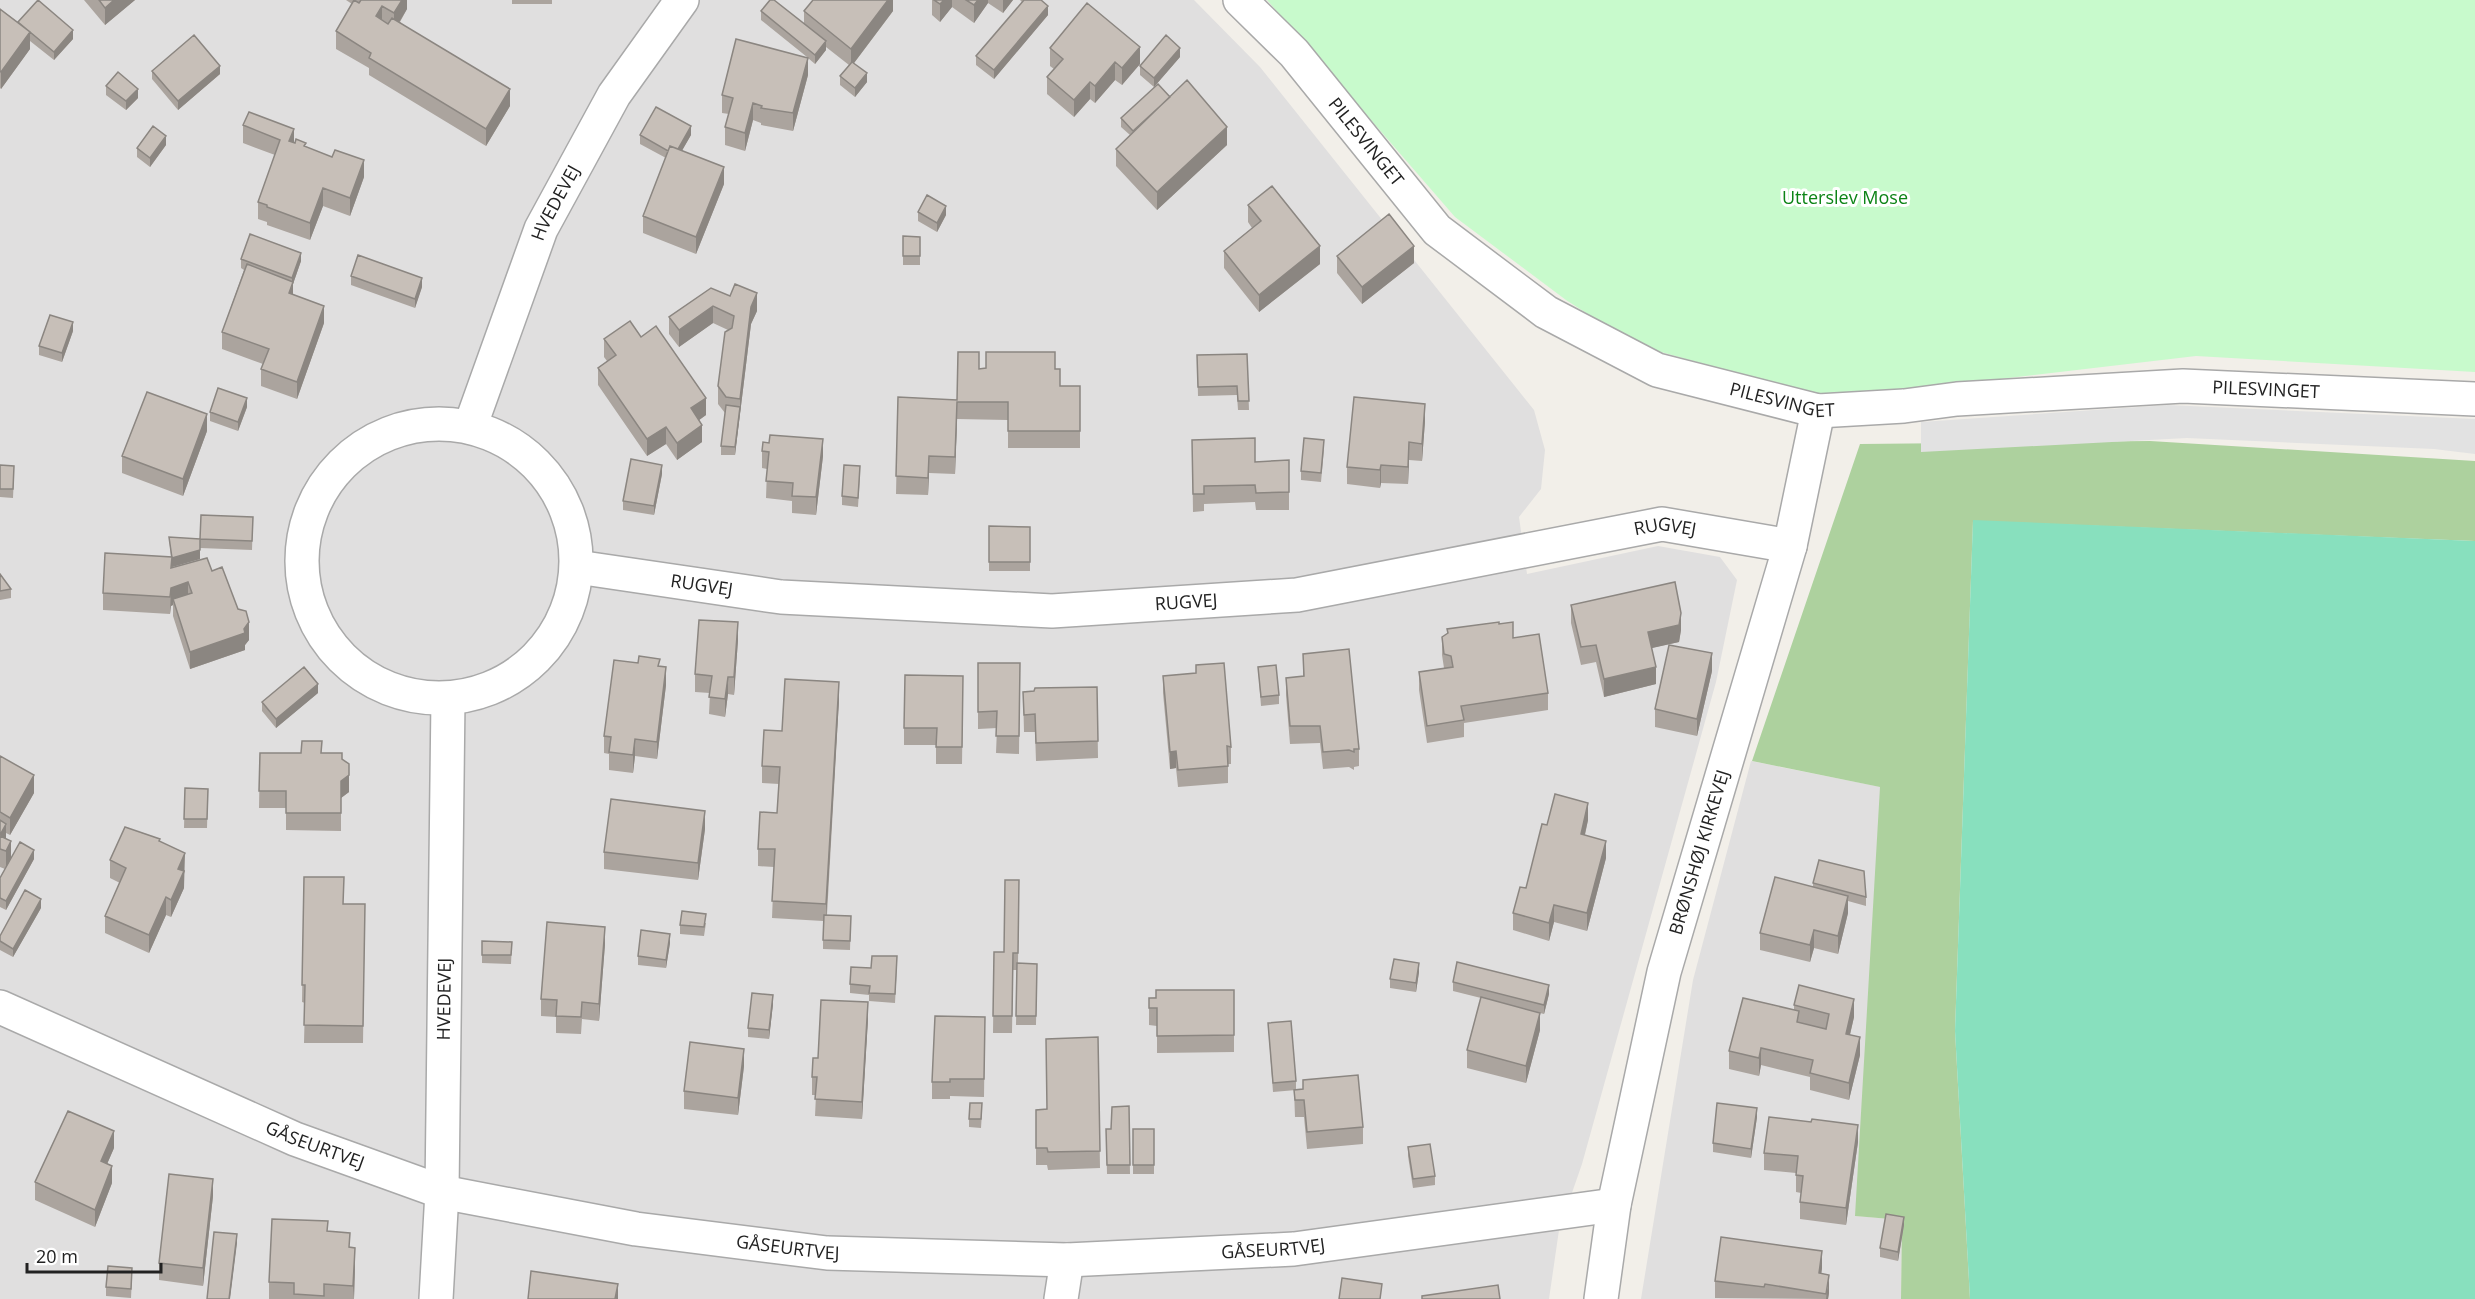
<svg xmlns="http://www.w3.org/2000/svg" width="2475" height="1299" font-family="'Open Sans',sans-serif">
<rect width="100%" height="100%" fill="#f2efe9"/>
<path fill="#e0dfdf" d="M0 0H1194L1260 67 1534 410 1545 450 1541 489 1519 517 1527 574 1658 546 1720 557 1737 580 1716 682 1582 1164 1559 1230 1549 1299H0Z
M1751 761 1881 787 1856 1216 1902 1220 1901 1299H1641L1693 980Z"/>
<path fill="#add19e" d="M2150 441 2475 461V541L1973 521 1955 1031 1970 1299H1901L1902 1220 1855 1216 1880 787 1752 761 1860 444Z"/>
<path fill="#c8facc" d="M1267 0H2475V372L2196 356 1829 399 1636 345 1566 300 1455 217Z"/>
<path fill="#88e0be" d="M1973 520 2475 541V1299H1970L1955 1031Z"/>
<path fill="#e2e2e2" d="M2168 405 2475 419V454L2434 449 2187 438 1921 452V422Z"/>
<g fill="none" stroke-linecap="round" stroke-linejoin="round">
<defs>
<g id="street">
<path id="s1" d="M1240 0 1294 53 1437 230 1546 312 1657 370 1818 411 1904 406 1957 399 2183 386 2475 399"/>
<circle cx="439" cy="561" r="137"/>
<path id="s2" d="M470 427 541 229 614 95 682 0"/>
<path id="s3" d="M577 567 781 597 1052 611 1297 595 1662 524 1790 546"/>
<path id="s4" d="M0 1007 295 1139 442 1192 636 1229 827 1253 1067 1260 1294 1249 1614 1205"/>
<path id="s5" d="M436 1299 442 1192 448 699"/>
<path d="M1061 1299 1067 1260"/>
<path id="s6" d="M1601 1299 1614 1205 1664 972 1790 546 1818 411"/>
</g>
</defs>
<use href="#street" stroke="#a9a9a9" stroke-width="36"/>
<use href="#street" stroke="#fff" stroke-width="33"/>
</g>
<path fill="#aba49e" d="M84 0H135L105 25Z
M346 0H407V9L400 22 510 106 486 146 369 75V68L336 49V31L352 4Z
M512 0H552V4H512Z
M893 0V11L854 63 867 82 855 97 840 85V76L849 65 826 47V50L815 64 808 58V75L793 131 761 125V123L753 120 745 151 725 145V127L729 114 722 113V95L807 57 761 20V11L804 23V11Z
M932 0H1013L1003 13 988 3 974 23 952 7 940 22 932 15Z
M1020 0H1041L1048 15 994 79 976 65V56L1022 2Z
M0 9 18 22 73 39 54 60 30 41V49L1 89 0 88Z
M1050 48 1140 64 1122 85 1115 80 1095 103 1090 99 1074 117 1047 94V77L1054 69 1050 66Z
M1180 57 1154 87 1140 75V66Z
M152 71 220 74 178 110 152 79Z
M106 86 138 98 126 110 106 95Z
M1170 97 1227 145 1157 210 1116 166V149L1130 135 1121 127V118Z
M243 125 306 147 364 177 350 216 323 206 310 240 267 225V222L258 219V202L275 155 243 143Z
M640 135H691L682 150 724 184 696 254 643 233V216L666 158 640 144Z
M166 145 150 167 137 157V148Z
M1248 205 1320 264 1259 312 1224 268V251L1252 228 1248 222Z
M918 212 946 215 937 232 918 221Z
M903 236 920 256V265H903Z
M1337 256 1414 263 1362 304 1337 273Z
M241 259 301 261 293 284V295L324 323 297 399 261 386V369L263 364 222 349V332L244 270 241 268Z
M351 276 422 287 415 308 351 285Z
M711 288 757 311 751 324 735 455H721V446L725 413 718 404V386L728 330 713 323 679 347 669 334V317Z
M73 331 62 362 39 355V346Z
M641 337 706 415 699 420 702 442 677 460 666 444 647 456 598 385V368L607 361 604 357V339Z
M1247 354 1249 410H1238L1237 395 1198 396 1197 355Z
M1055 369 1060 386H1080V448H1008V420L957 419 955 474 929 473 928 495 896 494 898 397 957 400Z
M247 407 238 431 210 421V412Z
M1425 421 1422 461 1409 460 1408 484 1381 483 1380 488 1347 484V467Z
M207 431 183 496 122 473V456Z
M1192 440 1255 462 1289 460V510H1256L1255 502 1204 504V511L1193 512Z
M769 443 823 456 816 515 792 513V501L766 498 767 469 762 468V451Z
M1324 449 1321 482 1301 480V471Z
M0 465 14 475 13 498 0 497Z
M662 474 654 515 623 510V501Z
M860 475 858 507 842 505V496Z
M253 517 252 550 200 548V559L172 567V566V568L212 571 249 640 245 645V650L190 669 173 616V605L171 606 170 614 103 610V593L171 557 169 537 200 539Z
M989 526 1030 527V571H989Z
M0 574 11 589V598L0 600Z
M1571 605 1681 630 1679 642 1651 648 1656 684 1604 697 1596 662 1581 665 1571 623Z
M1499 624 1513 638 1548 693V710L1464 723V737L1427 743 1419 690V672L1444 668 1442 655V637L1447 634V629Z
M738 640 734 695 728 694 725 717 709 714 710 693 695 692V674Z
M1303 654 1359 749V766L1354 767V770L1349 767 1323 769 1320 743 1290 744 1286 695V678L1303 676Z
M978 663H1020L1019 754 996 753 997 728 978 729Z
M1196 665 1231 747V764H1228V783L1178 787 1176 768 1170 769 1163 693V676L1196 673Z
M660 667 666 685 657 759 635 756 633 773 609 770V754L604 753V736Z
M1258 667 1279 695V704L1261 706Z
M1712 671 1697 736 1655 727V709Z
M1097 687 1098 758 1036 761 1035 732H1024L1023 692Z
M318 693 276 728 262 711V702Z
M963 693 962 764H936V745H904V728Z
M839 700 827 915 851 916 850 950 823 949V921L772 918 774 867 758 866V849L777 813 779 784 762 783V766L782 731Z
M260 753H322L342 759 349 781V792L341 798V831L286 830V808H259Z
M0 756 34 793 10 835 6 833V839L11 857 34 859 6 910 0 907V878L5 869 0 867Z
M185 788 208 789 207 828H184Z
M1588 820 1585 835 1606 858 1587 931 1554 922 1549 941 1513 930V913L1526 888 1547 825Z
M705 829 698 880 604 869V852Z
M160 842 185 871 184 874V888L171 917 166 915 149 953 105 933V916L120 883 110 878V860Z
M304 877 344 904H365L363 1043H304L305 1003 302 1002Z
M1019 880 1018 963 1037 964 1036 1025H1016L1017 970H1013L1012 1033H993L994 952H1004Z
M1813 883 1866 897V906L1848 901V913L1838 954 1814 948 1810 962 1760 950V933L1813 887Z
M41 908 13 957 0 950V936Z
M706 923 704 936 680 934V925Z
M482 941 512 942 511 964 482 963Z
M670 943 666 968 638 965V956Z
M605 944 599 1021 582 1019 581 1034 556 1033V1017L541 1016V999Z
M897 965 895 1003 869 1001V995L850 993V984L871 968Z
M1419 972 1416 992 1390 988V979Z
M1453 982 1549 994 1544 1014 1540 1013V1030L1526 1083 1467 1068V1050L1481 998 1453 991Z
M1234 990V1052L1157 1053V1026L1149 1025V998Z
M773 1004 769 1039 748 1037V1028Z
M1794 1005 1854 1017 1850 1035 1860 1055 1849 1100 1810 1090V1077L1761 1065 1759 1076 1729 1069V1051L1794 1010Z
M985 1017 984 1097 950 1096V1099H932V1082Z
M868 1019 862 1119 815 1116 816 1095H812V1077L818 1058Z
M1268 1023 1296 1081V1090L1273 1092Z
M1098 1037 1100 1168 1048 1170 1047 1165H1036V1110L1046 1109Z
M744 1066 738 1115 684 1109V1091Z
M1303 1080 1363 1127V1144L1307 1149 1304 1117H1295L1294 1090 1303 1089Z
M1129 1106 1130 1174H1107L1106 1129H1111Z
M982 1112 981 1128 969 1127V1119Z
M1757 1117 1751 1158 1713 1152V1143Z
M1133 1129H1154V1174H1133Z
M1858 1142 1846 1225 1800 1219V1202L1801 1193 1796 1192V1173L1764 1170V1153Z
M1408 1147 1435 1176V1185L1413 1188 1408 1156Z
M114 1148 107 1164 112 1183 95 1227 35 1200V1182Z
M213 1196 203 1286 159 1280V1263Z
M1904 1225 1898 1261 1880 1257V1248Z
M328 1231 350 1247 355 1265 354 1299H269V1282Z
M1822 1268 1821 1274 1829 1293 1828 1299 1715 1298V1281Z
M132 1277 131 1298 106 1296V1287Z"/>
<path fill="#8b8681" d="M114 0H135L105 25V8Z
M402 0H407V9L394 31V13Z
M888 0H893V11L851 67V49Z
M944 0H952V7L940 22V4Z
M978 0H988V3L974 23V5Z
M1003 0H1013L1003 13Z
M382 6V23L376 16Z
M1048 6V15L994 79V70Z
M73 30V39L54 60V52Z
M30 32V49L1 89V72Z
M826 41V50L815 64V55Z
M1140 47V64L1122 85V68Z
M1180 48V57L1154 87V78Z
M808 58V75L793 131V113Z
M1115 62V80L1095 103V86Z
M220 66V74L178 110V101Z
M867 73V82L855 97V88Z
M1090 82V99L1074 117V100Z
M138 89V98L126 110V101Z
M510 89V106L486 146V129Z
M753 103V120L745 151V133Z
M691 126V135L675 163V154Z
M1227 127V145L1157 210V192Z
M294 129V146L289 141Z
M166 136V145L150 167V158Z
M364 160V177L350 216V198Z
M724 167V184L696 254V237Z
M323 188V206L310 240V223Z
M946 206V215L937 232V223Z
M1320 246V264L1259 312V295Z
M1414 246V263L1362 304V287Z
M301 253V261L293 284V300L289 293 292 286V278Z
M422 278V287L415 308V299Z
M757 293V311L751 324 735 455V447L740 407V399L751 307Z
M324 306V323L297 399V382Z
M713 306V323L679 347V330Z
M73 322V331L62 362V353Z
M247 398V407L238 431V422Z
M706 398V415L691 426V408Z
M957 402V419L955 474V457Z
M1425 404V421L1422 461V444Z
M207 414V431L183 496V479Z
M702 425V442L677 460V443Z
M666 427V444L647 456V439Z
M823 439V456L816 515V497Z
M1409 442V460L1408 484V467Z
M929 456V473L928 495V478Z
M662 465V474L654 515V506Z
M1381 465V483L1380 488V470Z
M200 550V559L172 567V558Z
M188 582V600L173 599V605L171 606 170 614 171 588Z
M1681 613V630L1679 642 1648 649V632Z
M249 622V640L245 645V650L190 669V652L244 629Z
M738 622V640L734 695V677Z
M1712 653V671L1697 736V719Z
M666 667V685L657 759V742Z
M1656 667V684L1604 697V679Z
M728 677V694L725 717V699Z
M839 682V700L826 921V904Z
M318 684V693L276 728V719Z
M635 739V756L633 773V755Z
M1176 751V768L1170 769V752Z
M349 764V792L341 798V831V781Z
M34 775V793L10 835V818Z
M1588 803V820L1581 851V834Z
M705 811V829L698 880V863Z
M6 824V841L0 835Z
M11 841V859L6 869V851Z
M1606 841V858L1587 931V913Z
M34 850V859L6 910V901Z
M185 853 184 888 171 917V900L178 869Z
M1848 896V913L1838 954V936Z
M166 897V915L149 953V935Z
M41 899V908L13 957V949Z
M1554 905V922L1549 941V923Z
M605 927V944L599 1021V1004Z
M1814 930V948L1810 962V945Z
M670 934V943L666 968V960Z
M1419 963V972L1416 992V983Z
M1549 985V994L1544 1014V1005Z
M773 995V1004L769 1039V1030Z
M1854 999V1017L1846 1051V1034Z
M868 1002V1019L862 1119V1102Z
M1540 1013V1030L1526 1083V1066Z
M1860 1037V1055L1849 1100V1083Z
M1761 1048V1065L1759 1076V1058Z
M744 1049V1066L738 1115V1098Z
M1757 1108V1117L1751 1158V1149Z
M1858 1125V1142L1846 1225V1208Z
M114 1131V1148L101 1178V1161Z
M112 1166V1183L95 1227V1210Z
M213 1179V1196L203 1286V1268Z
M1904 1217V1225L1898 1261V1252Z
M237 1234V1243L230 1299H229Z
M355 1248V1265L354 1299 353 1286Z
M1822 1251V1268L1819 1291V1273Z
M1829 1275V1293L1828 1299H1826Z
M618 1284V1299H615Z"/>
<path fill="#c7bfb8" stroke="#8b8681" stroke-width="1.5" d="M38 0 73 30 54 52 18 22Z
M99 0H114L105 8Z
M354 0 359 3 361 0H402L394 13 382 6 376 16 388 24 392 18 510 89 486 129 369 58 371 53 336 31Z
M770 0H774L826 41 815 55 761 11Z
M813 0H888L851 49 804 11Z
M934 0H944L940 4Z
M966 0H978L974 5Z
M1024 0H1041L1048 6 994 70 976 56Z
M1087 3 1140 47 1122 68 1115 62 1095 86 1090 82 1074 100 1047 77 1063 59 1050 48Z
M0 9 30 32 1 72 0 71Z
M194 35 220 66 178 101 152 71Z
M1166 35 1180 48 1154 78 1140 66Z
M736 39 808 58 793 113 761 108 762 106 753 103 745 133 725 127 733 98 722 95Z
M852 62 867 73 855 88 840 76Z
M118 72 138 89 126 101 106 86Z
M1187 80 1227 127 1157 192 1116 149Z
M1158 84 1170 97 1133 131 1121 118Z
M656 107 691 126 678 149 670 146 668 151 640 135Z
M249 112 294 129 289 141 295 143 296 139 306 143 304 146 332 157 335 150 364 160 350 198 323 188 310 223 267 207V205L258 202 280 140 243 125Z
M153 126 166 136 150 158 137 148Z
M670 146 724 167 696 237 643 216Z
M1272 186 1320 246 1259 295 1224 251 1261 221 1248 205Z
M927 195 946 206 937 223 918 212Z
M1389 214 1414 246 1362 287 1337 256Z
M250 234 301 253 292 278 241 259Z
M903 236 920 237V256H903Z
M358 255 422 278 415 299 351 276Z
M247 264 293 282 289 293 324 306 297 382 261 369 269 349 222 332Z
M735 284 757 293 751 307 740 399 726 397 718 386 725 332 732 328 734 316 713 306 679 330 669 317 711 288 730 296Z
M50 315 73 322 62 353 39 346Z
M630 321 641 337 656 326 706 398 691 408 702 425 677 443 666 427 647 439 598 368 616 355 604 339Z
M958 352H979V369L986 368V352H1055V369H1060V386H1080V431H1008V402H957L955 457 929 456 928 478 896 476 898 397 957 400Z
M1247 354 1249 401H1238L1237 386 1198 387 1197 355Z
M218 388 247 398 238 422 210 412Z
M147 392 207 414 183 479 122 456Z
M1354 397 1425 404 1422 444 1409 442 1408 467 1381 465 1380 470 1347 467Z
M726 405 740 407 735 447 721 446Z
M770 435 823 439 816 497 792 496 793 483 766 481 769 452 762 451 763 442 769 443Z
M1255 438V462L1289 460V492L1256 493 1255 485 1204 486V494H1193L1192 440Z
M1304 438 1324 440 1321 473 1301 471Z
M631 459 662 465 654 506 623 501Z
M0 465 14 466 13 489H0Z
M844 465 860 466 858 498 842 496Z
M201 515 253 517 252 541 200 539V550L172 558 169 537 200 539Z
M989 526 1030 527V562H989Z
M105 553 172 557 171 568 207 558 212 571 222 567 238 609 246 611 249 622 244 629 245 633 190 652 173 599 192 593 188 582 171 588 170 597 103 593Z
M0 574 11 589 0 591Z
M1675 582 1681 613 1679 625 1648 632 1656 667 1604 679 1596 645 1581 647 1571 605Z
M699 620 738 622 734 677H728L725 699 709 697 712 676 695 674Z
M1499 622V624L1513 622V638L1539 634 1548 693 1461 706 1464 720 1427 726 1419 672 1453 667 1451 656 1444 654 1442 637 1448 633 1447 629Z
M1669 645 1712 653 1697 719 1655 709Z
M1349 649 1359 749H1354V752L1349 750 1323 752 1320 726H1290L1286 678 1304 676 1303 654Z
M639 656 660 659 658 666 666 667 657 742 635 739 633 755 609 752 611 737 604 736 614 660 638 663Z
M978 663H1020L1019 736H996L997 711 978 712Z
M1224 663 1231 747 1227 746 1228 766 1178 770 1176 751 1170 752 1163 676 1196 673V665Z
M1276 665 1279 695 1261 697 1258 667Z
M304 667 318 684 276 719 262 702Z
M905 675 963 676 962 747H936L937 728H904Z
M785 679 839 682 826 904 772 901 775 849H758L760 812 777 813 780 767 762 766 764 730 782 731Z
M1097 687 1098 741 1036 743 1035 714 1024 715 1023 692 1034 691 1035 688Z
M302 741H322L321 753H342V759L349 764V775L341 781V813H286V791H259L260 753H301Z
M0 756 34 775 10 818 0 812Z
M185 788 208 789 207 819H184Z
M1555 794 1588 803 1581 834 1606 841 1587 913 1554 905 1549 923 1513 913 1520 887 1526 888 1542 824 1547 825Z
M611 799 705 811 698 863 604 852Z
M0 820 6 824 0 835Z
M125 827 160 839 159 841 185 853 178 869 184 871 171 900 166 897 149 935 105 916 126 868 110 860Z
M0 836 11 841 6 851 0 849Z
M20 842 34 850 6 901 0 898V878Z
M1819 860 1864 871 1866 897 1813 883Z
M304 877H344L343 904H365L363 1026 304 1025 305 985H302Z
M1775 877 1848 896 1838 936 1814 930 1810 945 1760 933Z
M1005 880H1019L1018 953H1013L1012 1016H993L994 952H1004Z
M25 890 41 899 13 949 0 941V936Z
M682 911 706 914 704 927 680 925Z
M824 915 851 916 850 941 823 940Z
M547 922 605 927 599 1004 582 1002 581 1017 556 1016 557 1000 541 999Z
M641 930 670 934 666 960 638 956Z
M482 941 512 942 511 955H482Z
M872 956H897L895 994 869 993 870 986 850 984 851 967 871 968Z
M1394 959 1419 963 1416 983 1390 979Z
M1457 962 1549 985 1544 1005 1453 982Z
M1017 963 1037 964 1036 1016H1016Z
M1799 985 1854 999 1846 1034 1860 1037 1849 1083 1810 1073 1813 1060 1761 1048 1759 1058 1729 1051 1743 998 1799 1011 1797 1022 1826 1029 1829 1014 1794 1005Z
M1156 990H1234V1035L1157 1036V1008H1149V998H1156Z
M752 993 773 995 769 1030 748 1028Z
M1481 997 1540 1013 1526 1066 1467 1050Z
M821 1000 868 1002 862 1102 815 1099 817 1077H812L813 1058H818Z
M935 1016 985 1017 984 1079H950V1082H932Z
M1291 1021 1296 1081 1273 1083 1268 1023Z
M1098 1037 1100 1151 1048 1152 1047 1148H1036V1110L1047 1109 1046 1039Z
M690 1042 744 1049 738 1098 684 1091Z
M1358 1075 1363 1127 1307 1132 1304 1100H1295L1294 1090 1303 1089V1080Z
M970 1103H982L981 1119H969Z
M1717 1103 1757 1108 1751 1149 1713 1143Z
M1129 1106 1130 1165H1107L1106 1129H1111L1112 1107Z
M68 1111 114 1131 101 1161 112 1166 95 1210 35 1182Z
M1769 1117 1811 1122 1812 1119 1858 1125 1846 1208 1800 1202 1803 1176 1796 1175 1798 1156 1764 1153Z
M1133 1129H1154V1165H1133Z
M1430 1144 1435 1176 1413 1179 1408 1147Z
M169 1174 213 1179 203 1268 159 1263Z
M1886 1214 1904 1217 1898 1252 1880 1248Z
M272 1219 328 1221 327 1231 350 1233 349 1247 355 1248 353 1286 324 1284V1296L294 1294V1283L269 1282Z
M214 1232 237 1234 229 1299H207Z
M1721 1237 1822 1251 1819 1273 1829 1275 1826 1294 1765 1284 1764 1287 1715 1281Z
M108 1266 132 1268 131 1289 106 1287Z
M531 1271 618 1284 615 1299H528Z
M1342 1278 1382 1284 1380 1299H1339Z
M1498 1285 1500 1299H1422V1296Z"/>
<g text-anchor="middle" stroke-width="6" stroke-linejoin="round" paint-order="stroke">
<g font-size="18" fill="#222" stroke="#fff">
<text dy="6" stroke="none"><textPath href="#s1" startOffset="190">PILESVINGET</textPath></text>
<text dy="6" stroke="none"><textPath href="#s2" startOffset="240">HVEDEVEJ</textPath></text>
<text dy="6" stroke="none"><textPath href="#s1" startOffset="1180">PILESVINGET</textPath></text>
<text dy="6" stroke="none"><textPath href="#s1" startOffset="694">PILESVINGET</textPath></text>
<text dy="6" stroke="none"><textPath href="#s3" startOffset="1098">RUGVEJ</textPath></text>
<text dy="6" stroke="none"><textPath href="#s3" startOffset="126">RUGVEJ</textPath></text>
<text dy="6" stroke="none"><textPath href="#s3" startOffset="612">RUGVEJ</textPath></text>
<text dy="6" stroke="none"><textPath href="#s6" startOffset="458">BRØNSHØJ KIRKEVEJ</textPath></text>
<text dy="6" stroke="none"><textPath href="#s5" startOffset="300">HVEDEVEJ</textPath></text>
<text dy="6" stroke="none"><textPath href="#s4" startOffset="344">GÅSEURTVEJ</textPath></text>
<text dy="6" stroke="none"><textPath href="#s4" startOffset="830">GÅSEURTVEJ</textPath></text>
<text dy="6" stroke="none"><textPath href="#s4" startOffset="1316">GÅSEURTVEJ</textPath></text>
</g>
<g font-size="18" fill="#0c8416" stroke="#fff">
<text x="1845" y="204">Utterslev Mose</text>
</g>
</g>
<path d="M27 1263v9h134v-9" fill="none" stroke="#222222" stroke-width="3"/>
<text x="36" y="1263" font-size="18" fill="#222222" stroke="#ffffff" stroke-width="4.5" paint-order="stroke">20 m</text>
</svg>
